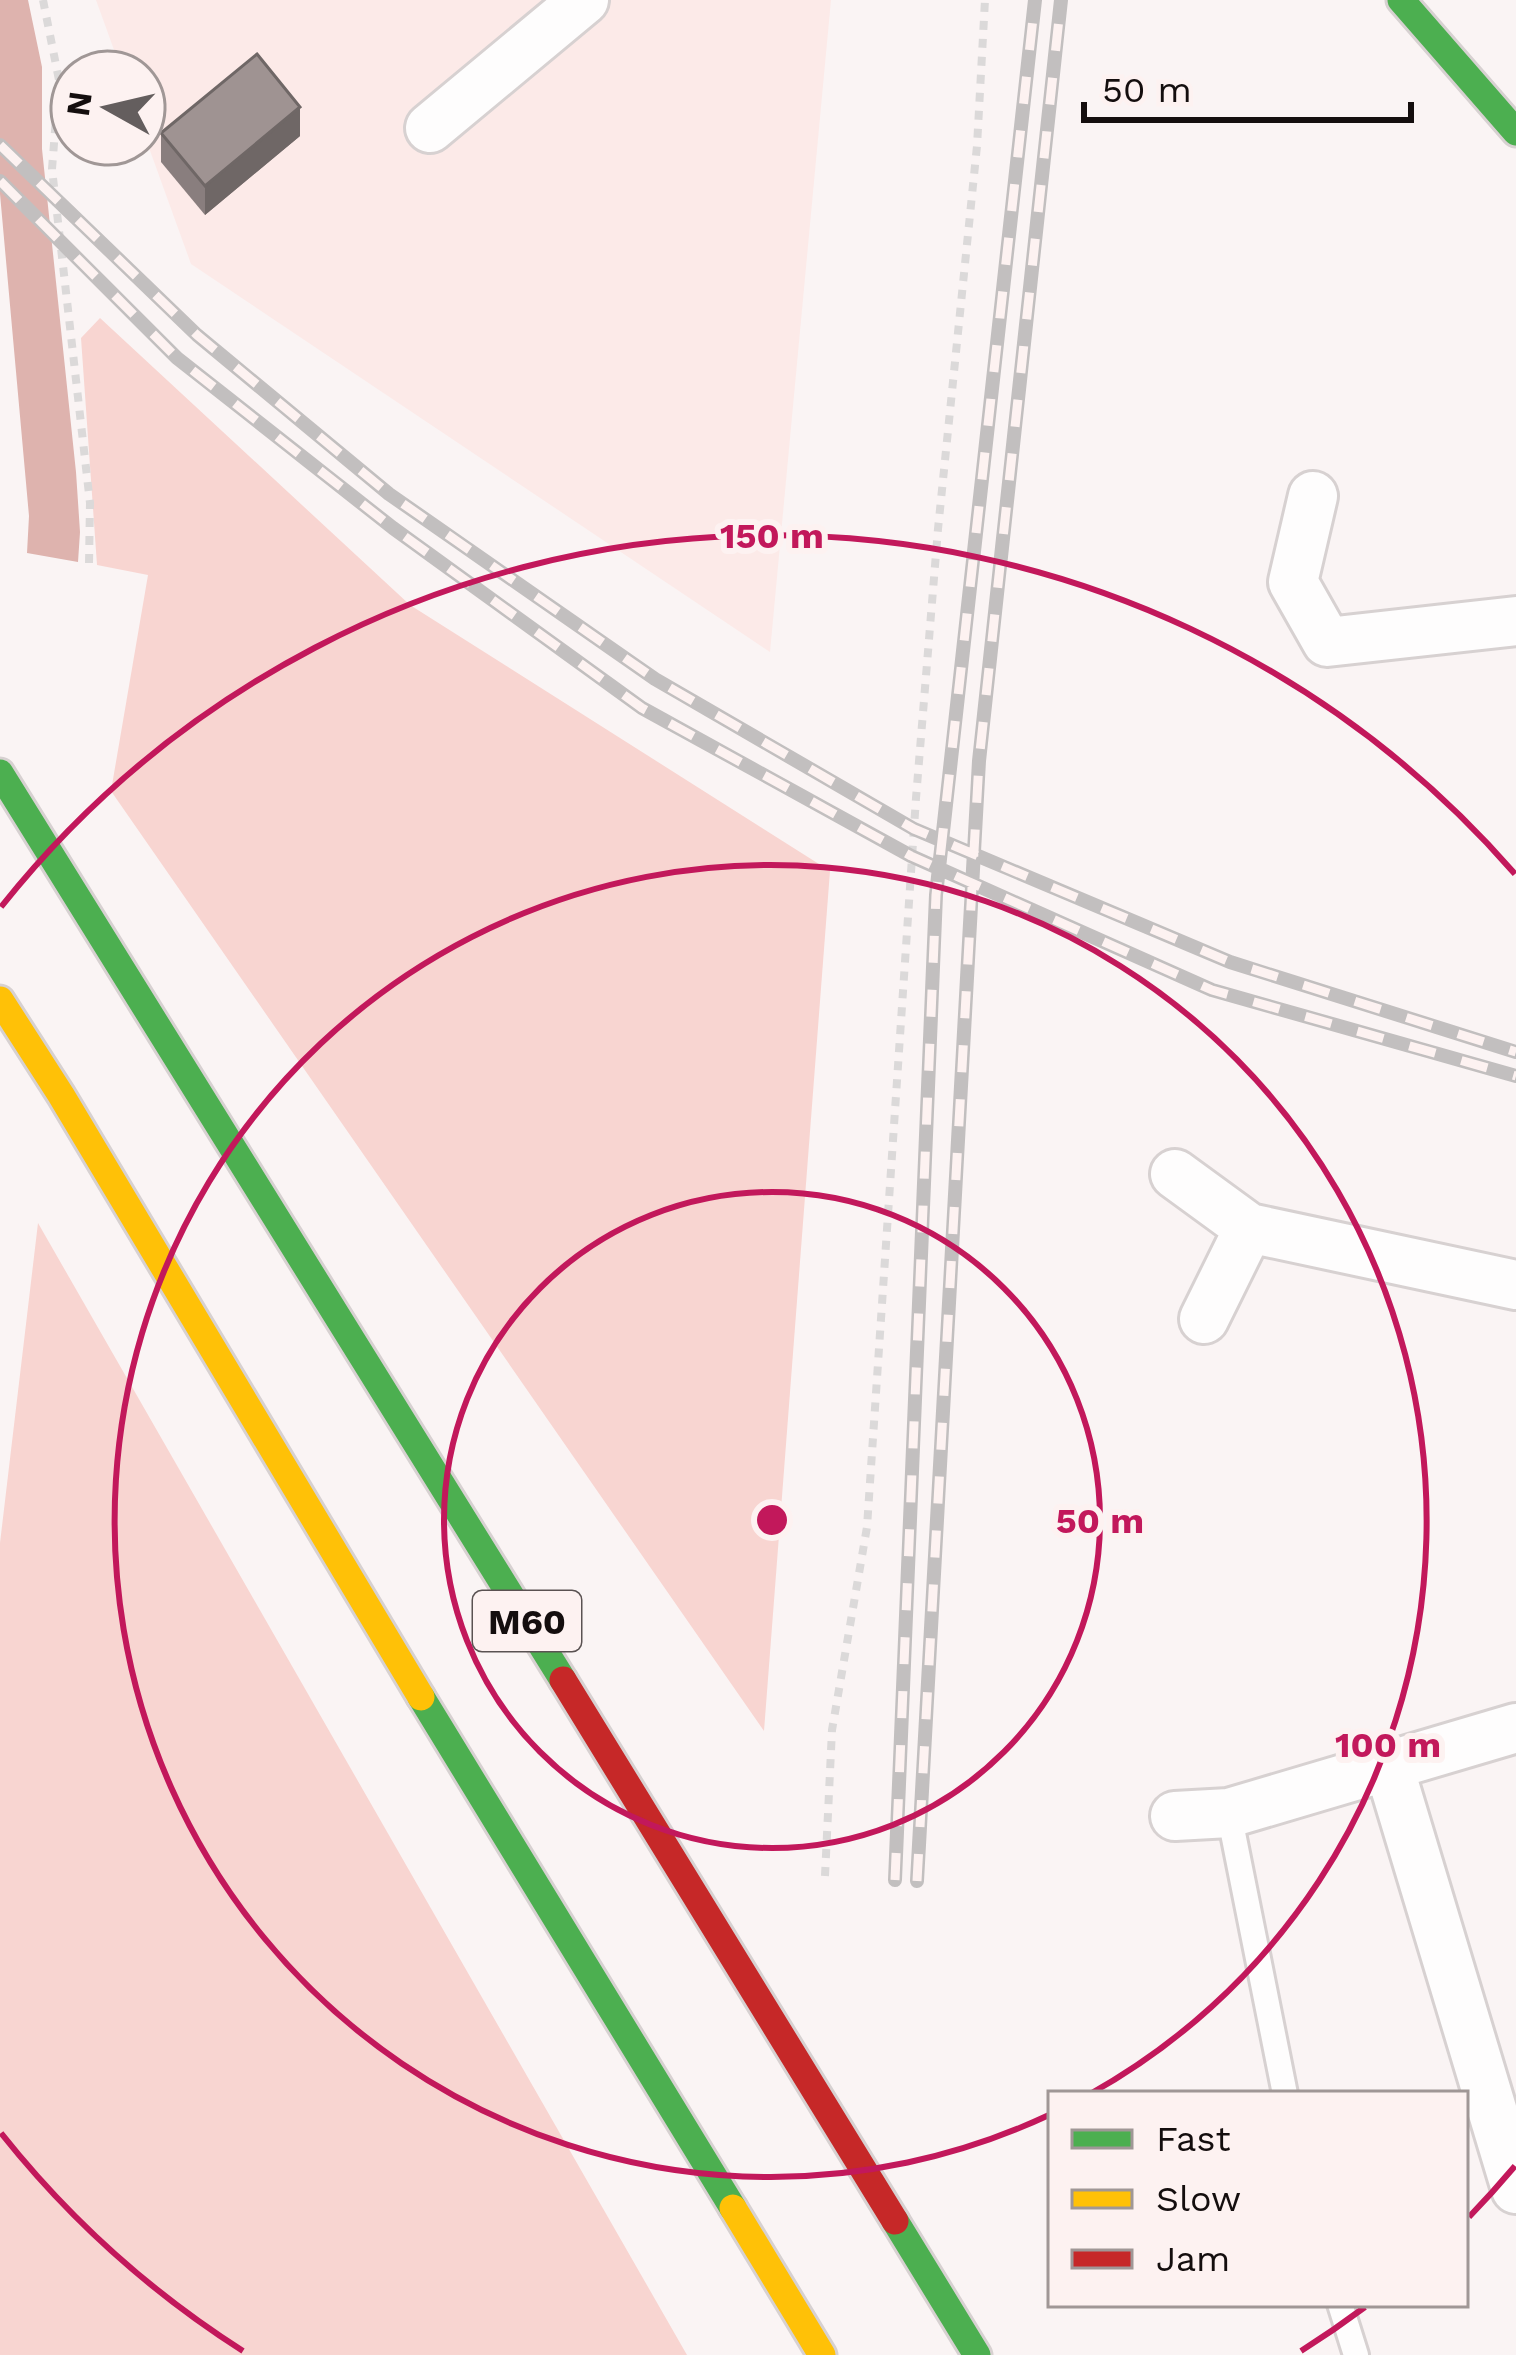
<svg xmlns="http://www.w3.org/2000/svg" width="1516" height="2355" font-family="'Work Sans',sans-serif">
<rect width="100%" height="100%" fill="#faf4f4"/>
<path fill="#fceae8" d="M96 0H831L770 652 191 264 144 134V72H122Z"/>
<path fill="#f8d5d1" d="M100 318 410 605 830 871 764 1731 111 791 148 575 97 565 81 338Z
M38 1223 687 2355H0V1543Z"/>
<path fill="#deb3ae" d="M0 0H28L42 67V149L76 472 80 532 78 562 27 553 29 516 0 194Z"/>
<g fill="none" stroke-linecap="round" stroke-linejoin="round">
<defs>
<path id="lane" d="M1229 1813 1285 2094
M1340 2304 1356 2355"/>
<path id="street" d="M430 128 584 0
M1313 496 1293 582 1327 642 1516 621
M1175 1174 1249 1228 1516 1285
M1204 1319 1249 1228
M1389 1767 1516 2189
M1175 1816 1229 1813 1516 1728"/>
<path id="fast" d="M1401 0 1516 132
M0 773 563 1680
M421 1697 733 2208
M895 2221 977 2355"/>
<path id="slow" d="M0 1000 61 1095 421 1697
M733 2208 822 2355"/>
<path id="jam" d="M563 1680 895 2221"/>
</defs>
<use href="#lane" stroke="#d7d1d1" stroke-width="30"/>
<use href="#street" stroke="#d7d1d1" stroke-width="54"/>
<use href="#fast" stroke="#d7d1d1" stroke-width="33"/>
<use href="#slow" stroke="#d7d1d1" stroke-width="33"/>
<use href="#jam" stroke="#d7d1d1" stroke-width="33"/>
<path stroke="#dbd9d9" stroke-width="8" stroke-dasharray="9 9" stroke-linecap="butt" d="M43 0 59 80 52 169 90 503 89 564
M825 1876 832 1730 867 1527 916 798 938 529 977 146 985 0"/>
<use href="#lane" stroke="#fefdfd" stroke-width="24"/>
<use href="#street" stroke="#fefdfd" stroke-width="48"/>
<use href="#fast" stroke="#4caf50" stroke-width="27"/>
<use href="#slow" stroke="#ffc107" stroke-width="27"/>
<use href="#jam" stroke="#c62828" stroke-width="27"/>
<defs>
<path id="rail" d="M0 145 197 335 389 494 655 679 914 829 1230 962 1516 1052
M0 181 177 358 393 528 642 708 911 856 1212 990 1516 1076
M895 1880 936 895 1035 0
M917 1881 979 761 1061 0"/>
</defs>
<use href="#rail" stroke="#c2bfbf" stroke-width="14"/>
<use href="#rail" stroke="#fdf2f1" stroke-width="9" stroke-dasharray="27" stroke-linecap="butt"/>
</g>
<path fill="#897e7e" d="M161 133 300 136 205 215 161 162Z"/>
<path fill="#6f6766" d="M300 107V136L205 215V186Z"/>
<path fill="#9f9392" stroke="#6f6766" stroke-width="3" d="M257 54 300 107 205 186 161 133Z"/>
<g fill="none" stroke="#c2185b" stroke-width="6">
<circle cx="772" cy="1520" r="328"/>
<path d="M1049 2115A656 656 0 1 1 1090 2094"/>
<path d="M1515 2166A985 985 0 0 1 1469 2217M1365 2307A985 985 0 0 1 1301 2351M243 2351A985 985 0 0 1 1 2133M1 907A985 985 0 0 1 1515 874"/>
</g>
<g text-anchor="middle" stroke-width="12" stroke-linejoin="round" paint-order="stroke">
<rect fill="#fdf2f1" stroke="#5a5252" stroke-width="3" x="473" y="1591" width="108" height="60" rx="9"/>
<g font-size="36" font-weight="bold" fill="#140e0e">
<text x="527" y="1634">M60</text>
</g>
</g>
<circle cx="772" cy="1520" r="18" fill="#c2185b" stroke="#fdf2f1" stroke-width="6"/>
<g font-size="36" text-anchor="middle" font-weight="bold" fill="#c2185b" stroke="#fdf2f1" stroke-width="12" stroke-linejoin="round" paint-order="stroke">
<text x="772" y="548">150 m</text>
<text x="1100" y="1533">50 m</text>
<text x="1388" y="1757">100 m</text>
</g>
<rect x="1048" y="2091" width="420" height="216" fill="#fdf2f1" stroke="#a09796" stroke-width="3"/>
<rect x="1072" y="2130" width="60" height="18" fill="#4caf50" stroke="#a09796" stroke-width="3"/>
<text x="1156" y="2151" font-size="36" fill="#140e0e">Fast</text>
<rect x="1072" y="2190" width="60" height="18" fill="#ffc107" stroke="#a09796" stroke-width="3"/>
<text x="1156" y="2211" font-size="36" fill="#140e0e">Slow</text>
<rect x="1072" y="2250" width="60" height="18" fill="#c62828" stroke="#a09796" stroke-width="3"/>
<text x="1156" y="2271" font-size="36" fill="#140e0e">Jam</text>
<g transform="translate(108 108) rotate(278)"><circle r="57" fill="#fdf2f1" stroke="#a09796" stroke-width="3"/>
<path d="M0-9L21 45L0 30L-21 45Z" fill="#645e5e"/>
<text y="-18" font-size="33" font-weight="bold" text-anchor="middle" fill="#140e0e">N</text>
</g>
<path d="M1084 102v18h327v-18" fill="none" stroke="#140e0e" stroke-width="6"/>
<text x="1102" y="102" font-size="36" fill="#140e0e" stroke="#fdf2f1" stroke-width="9" paint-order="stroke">50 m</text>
</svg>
